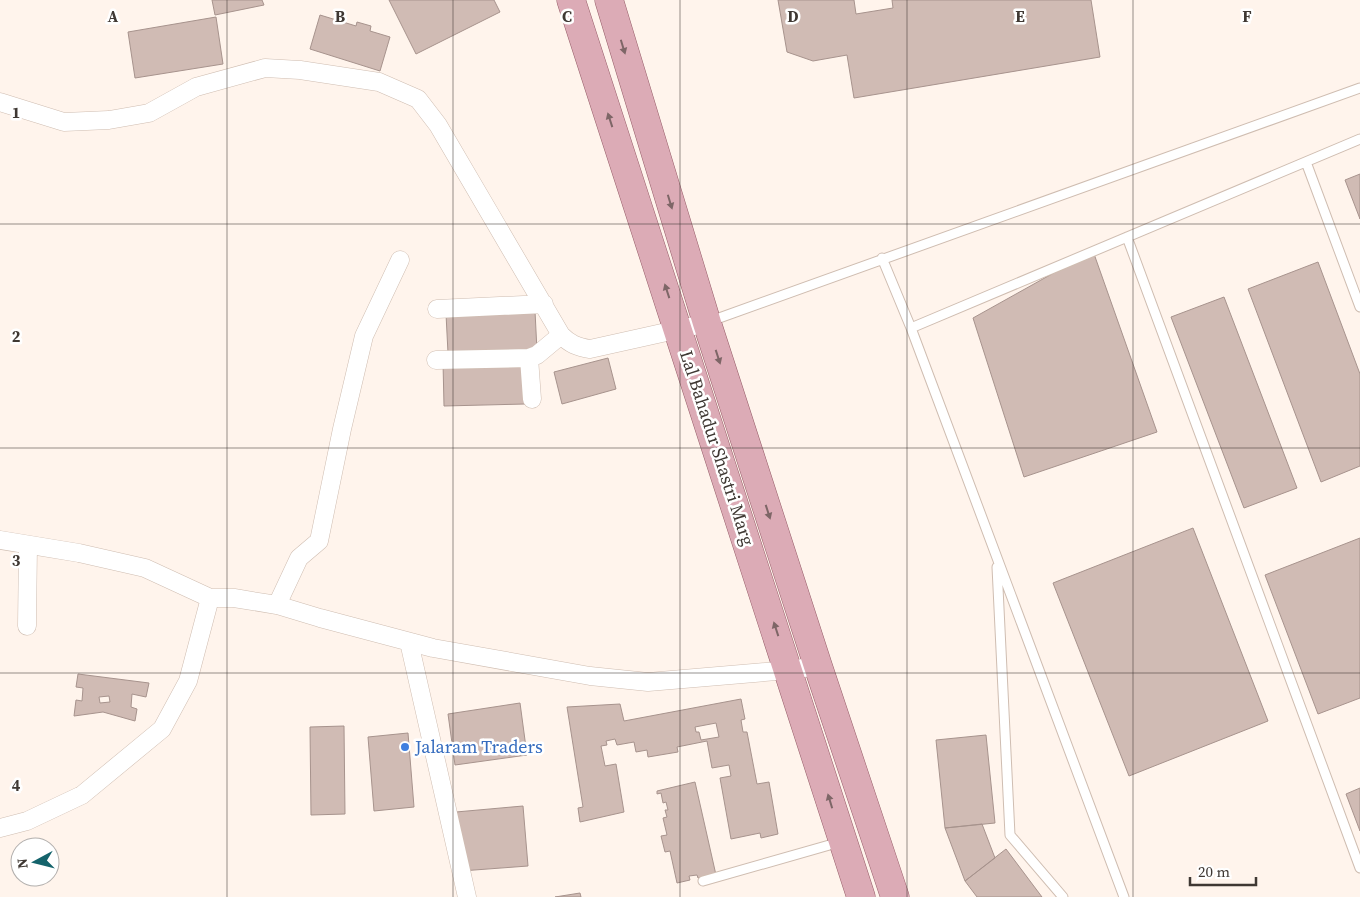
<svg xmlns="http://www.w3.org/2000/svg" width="1360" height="897" font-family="'Source Serif 4',serif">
<rect width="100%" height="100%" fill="#fff4ec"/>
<path fill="#d0bbb4" stroke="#a7938d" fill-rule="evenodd" d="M212 0H262L264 5 215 15Z
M389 0H494L500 12 416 54Z
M778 0H854L856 14 893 8 892 0H1091L1100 57 854 98 847 55 813 61 787 52Z
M320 15 356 26 357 22 371 26 370 31 390 37 380 71 310 49Z
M216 17 223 64 135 78 128 32Z
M1360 174V219L1345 180Z
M1093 251 1157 432 1024 477 973 318Z
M1318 262 1360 374V466L1321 482 1248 289Z
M1224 297 1297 488 1244 508 1171 317Z
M535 311 537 351 448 353 446 314Z
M608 358 616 389 562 404 554 372Z
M523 361 525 404 444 406 443 362Z
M1193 528 1268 721 1129 776 1053 583Z
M1360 538V698L1318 714 1265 575Z
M78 674 149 683 146 697 132 694 131 707 137 709 135 721 103 712 74 716 76 700 82 701 83 688 76 687ZM109 696 110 702 100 703 99 697Z
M741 699 745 719 741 720 743 732H747L757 784 769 782 778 834 761 838 760 833 731 839 720 778 731 776 729 765 712 768 707 741 677 747 678 752 648 757 647 750 636 752 634 742 617 745 615 739 606 741 607 745 601 746 605 766 616 764 624 812 580 822 578 808 583 807 567 707 620 704 624 721ZM716 723 719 737 701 740 699 732H696L695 727Z
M520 703 527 755 455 765 448 714Z
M344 726 345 814 311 815 310 727Z
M408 733 414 807 374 811 368 737Z
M986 735 995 823 945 828 936 740Z
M695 782 716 875 698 878 697 875 689 876 690 880 677 883 670 851 665 852 661 836 667 835 663 818 667 817 665 810H668L666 802 663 803 661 793 657 794V791Z
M1360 788V831L1346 794Z
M523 806 528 866 461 871 456 812Z
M982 824 995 858 965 881 945 828Z
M1006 849 1042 897H977L965 881Z
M580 893 581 897H555Z"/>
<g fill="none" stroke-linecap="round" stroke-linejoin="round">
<defs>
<path id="service" d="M1306 162 1360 307
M1127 237 1360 868
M882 258 911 328 1124 897
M708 322 1360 88
M911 328 1360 139
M997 567 1010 835 1063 897
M703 881 840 842"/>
<path id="minor" d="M0 102 64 122 109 120 149 113 196 87 265 68 300 70 379 82 418 99 438 125 561 335C570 344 577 347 590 349L707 323
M437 309 544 304
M529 358 532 399
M436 360 529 358 537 355 561 335
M0 540 79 553 145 568 210 598H234L277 605 320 618 433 648 590 676 648 682 789 670 818 666
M277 605 299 558 319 541 342 429 364 336 400 260
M27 626 28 545
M409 642 467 897
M0 828 27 821 82 795 162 729 188 681 210 598"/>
<path id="primary" d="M571 0 861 897
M609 0 707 323 818 666 895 897"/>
</defs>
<use href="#service" stroke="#cfbdb1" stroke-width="11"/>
<use href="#minor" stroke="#cfbdb1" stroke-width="19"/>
<use href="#primary" stroke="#965e69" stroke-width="29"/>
<use href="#service" stroke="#fff" stroke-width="9"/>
<use href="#minor" stroke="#fff" stroke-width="18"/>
<use href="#primary" stroke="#dcabb6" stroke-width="28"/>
</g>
<defs><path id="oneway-solid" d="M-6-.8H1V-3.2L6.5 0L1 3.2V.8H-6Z" transform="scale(1.25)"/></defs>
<g fill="#7e6667">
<use href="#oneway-solid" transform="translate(623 47) rotate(73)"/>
<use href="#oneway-solid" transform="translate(610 120) rotate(-108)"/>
<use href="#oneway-solid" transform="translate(670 202) rotate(73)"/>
<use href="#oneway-solid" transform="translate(667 291) rotate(-108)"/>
<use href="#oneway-solid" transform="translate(718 357) rotate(72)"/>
<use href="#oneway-solid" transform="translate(768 512) rotate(72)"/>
<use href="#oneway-solid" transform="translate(776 629) rotate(-108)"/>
<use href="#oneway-solid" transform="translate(830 801) rotate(-107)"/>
</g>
<path fill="none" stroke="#3f3833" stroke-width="1" stroke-opacity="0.55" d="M227 0V897M453 0V897M680 0V897M907 0V897M1133 0V897M0 224H1360M0 448H1360M0 673H1360"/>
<circle fill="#3f7fe0" stroke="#fff" stroke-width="2" cx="405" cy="747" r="5"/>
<g text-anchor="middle" stroke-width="5" stroke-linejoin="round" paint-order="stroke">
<g font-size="18" fill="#3f3833" stroke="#fff">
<text transform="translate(717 448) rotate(72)" y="6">Lal Bahadur Shastri Marg</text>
</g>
<g font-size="18" fill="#366cbe" stroke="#fff" text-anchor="start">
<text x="415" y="753">Jalaram Traders</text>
</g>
</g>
<g font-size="16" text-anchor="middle" font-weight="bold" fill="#3f3833" stroke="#fff" stroke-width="5" stroke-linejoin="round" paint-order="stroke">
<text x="113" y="22">A</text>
<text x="340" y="22">B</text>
<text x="567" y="22">C</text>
<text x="793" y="22">D</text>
<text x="1020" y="22">E</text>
<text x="1247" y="22">F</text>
<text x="16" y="118">1</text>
<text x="16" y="342">2</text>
<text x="16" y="566">3</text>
<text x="16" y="791">4</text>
</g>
<g transform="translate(35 862) rotate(263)"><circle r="24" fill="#ffffff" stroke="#b2afad"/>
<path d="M0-4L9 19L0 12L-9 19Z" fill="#14636b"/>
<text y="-8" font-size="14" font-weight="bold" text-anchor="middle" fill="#3f3833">N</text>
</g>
<path d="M1190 877v8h66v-8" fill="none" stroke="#3f3833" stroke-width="2.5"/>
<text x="1198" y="877" font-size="15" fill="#3f3833" stroke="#ffffff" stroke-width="4" paint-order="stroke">20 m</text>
</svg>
